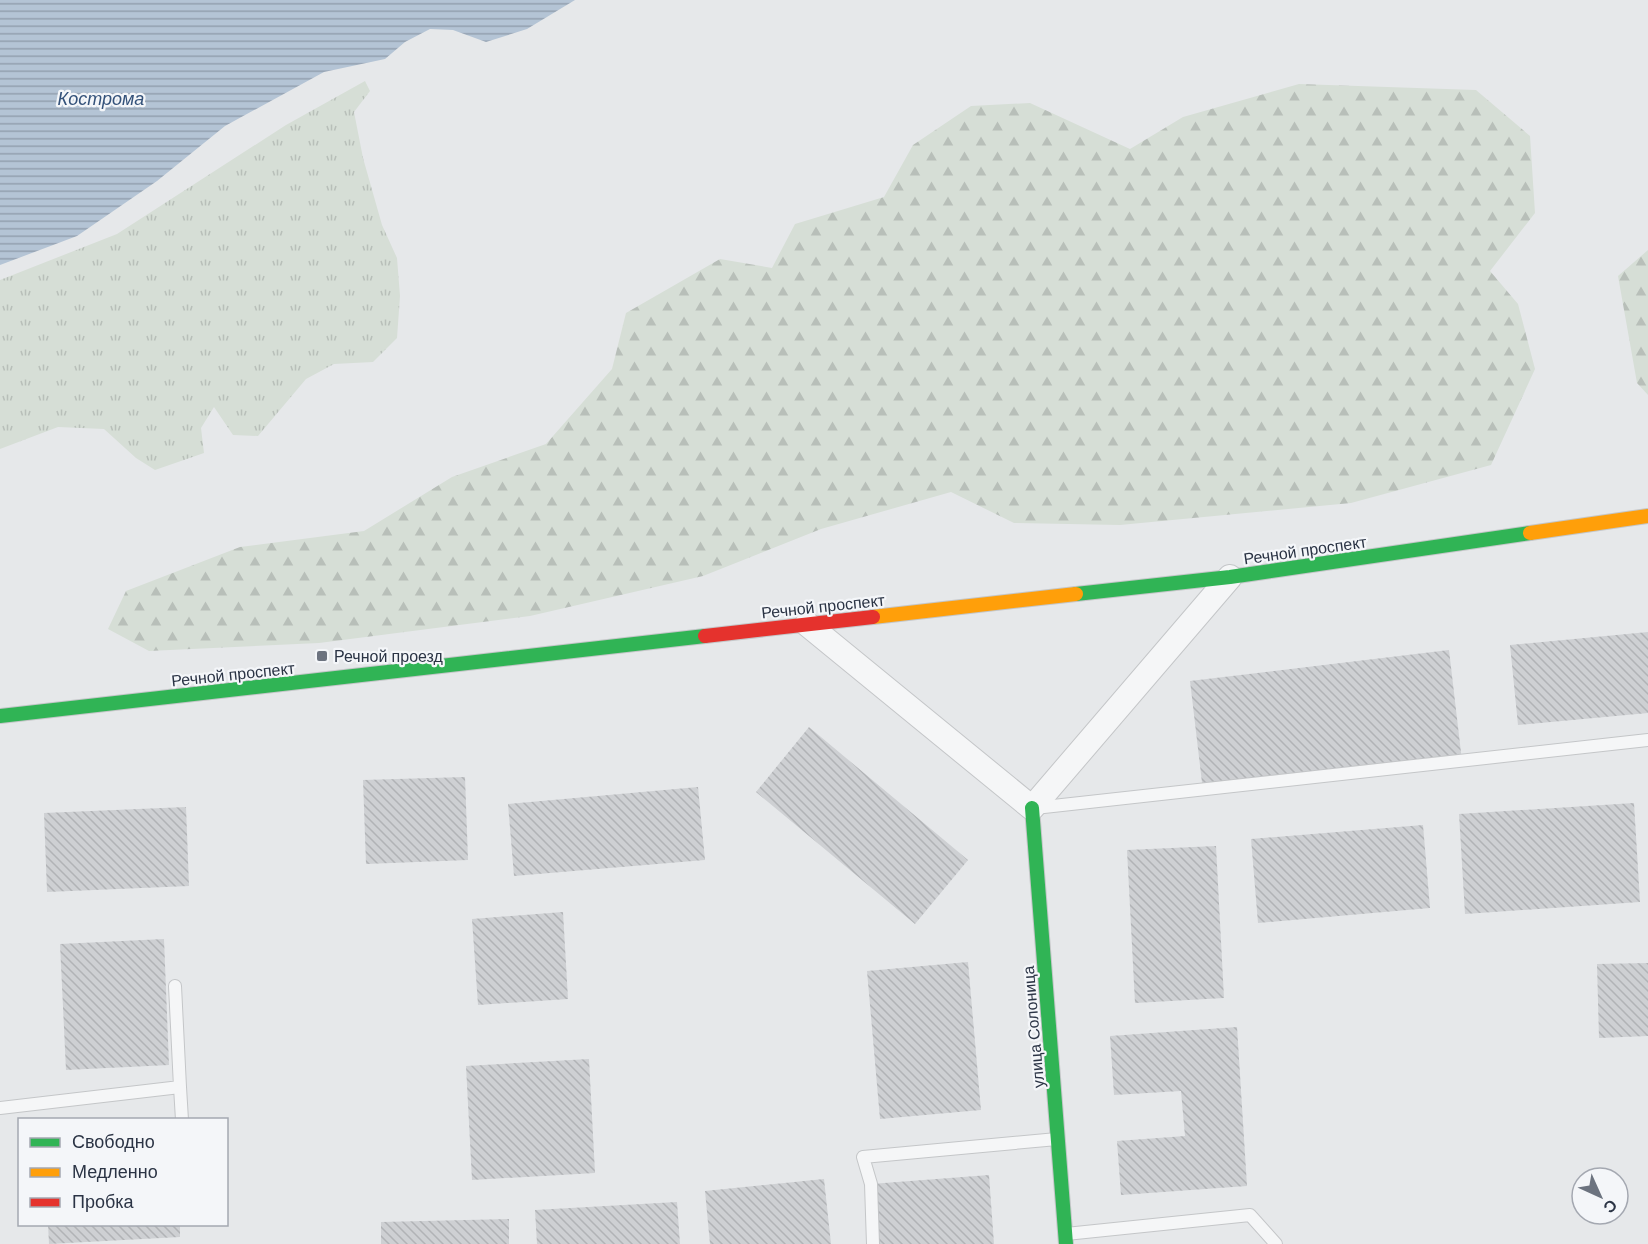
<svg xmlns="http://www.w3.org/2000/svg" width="1648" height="1244" font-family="'DM Sans',sans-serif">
<defs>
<pattern id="grass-tufts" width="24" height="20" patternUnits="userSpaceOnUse" patternTransform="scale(1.5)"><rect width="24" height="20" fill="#d6ded6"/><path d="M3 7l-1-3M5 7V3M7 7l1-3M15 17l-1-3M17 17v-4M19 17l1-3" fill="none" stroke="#b8bfb9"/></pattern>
<pattern id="forest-firs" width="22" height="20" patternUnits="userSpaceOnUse" patternTransform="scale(1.5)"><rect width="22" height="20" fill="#d6ded6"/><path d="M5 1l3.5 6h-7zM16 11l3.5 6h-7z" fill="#b8bfb9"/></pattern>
<pattern id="water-rules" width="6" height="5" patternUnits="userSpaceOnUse" patternTransform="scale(1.5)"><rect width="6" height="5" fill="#b4c4d5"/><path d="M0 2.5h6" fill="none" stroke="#93a0af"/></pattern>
<pattern id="building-back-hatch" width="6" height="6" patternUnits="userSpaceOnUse" patternTransform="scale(1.5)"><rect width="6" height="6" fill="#ced0d3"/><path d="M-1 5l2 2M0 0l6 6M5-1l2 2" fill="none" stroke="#b1b3b6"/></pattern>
</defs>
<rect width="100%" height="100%" fill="#e6e8ea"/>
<path fill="url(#grass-tufts)" d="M365 81 370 91 354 112 363 158 382 225 397 258 400 296 397 338 373 362 334 364 306 379 258 436 233 435 214 407 201 428 204 453 155 470 136 458 104 429 58 427 0 449V280L117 234 286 125Z"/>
<path fill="url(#forest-firs)" d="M1299 84 1476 90 1530 136 1535 213 1490 271 1518 304 1535 369 1491 465 1351 503 1120 525 1014 523 951 492 821 529 703 576 530 616 319 643 149 651 108 629 126 591 240 547 364 531 452 477 546 444 612 369 626 313 720 259 772 268 795 224 884 197 913 145 971 106 1030 103 1130 149 1183 117Z
M1648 250V395L1637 383 1618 276Z"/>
<path fill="url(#water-rules)" d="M0 0H575L527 29 486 42 453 30 430 29 405 42 385 59 324 72 225 126 157 181 77 236 0 265Z"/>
<path fill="url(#building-back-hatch)" d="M1648 632V713L1518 725 1510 645Z
M1449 650 1462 761 1203 791 1190 681Z
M809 727 968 860 915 924 756 792Z
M465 777 468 860 366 864 363 780Z
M698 787 705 860 514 876 508 804Z
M1634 803 1640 902 1465 914 1459 814Z
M186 807 189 886 47 892 44 813Z
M1423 825 1430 908 1258 923 1251 839Z
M1216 846 1224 998 1135 1003 1127 850Z
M563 912 568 999 478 1005 472 919Z
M164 939 169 1065 66 1070 60 944Z
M968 962 981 1110 880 1119 867 971Z
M1648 963V1036L1599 1038 1597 964Z
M1237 1027 1247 1186 1121 1195 1117 1141 1185 1136 1181 1091 1114 1095 1110 1036Z
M589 1059 595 1173 472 1180 466 1066Z
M989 1175 994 1244H875L871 1184Z
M824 1179 831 1244H710L705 1191Z
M677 1202 680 1244H537L535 1210Z
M509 1219V1244H381V1222Z
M48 1224H180V1237L49 1244Z"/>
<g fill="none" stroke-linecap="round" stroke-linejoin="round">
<defs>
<path id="lane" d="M1035 808 1648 740
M180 1087 182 1120
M0 1108 180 1087 175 986
M1066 1234 1250 1215 1276 1244
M873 1244 871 1184 863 1157 1057 1139"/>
<path id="street" d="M807 624 1032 808 1230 577"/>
<path id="fast" d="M1076 594 1230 577 1530 533
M0 716 705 636
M1032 808 1066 1244"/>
<path id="slow" d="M1530 533 1648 516
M873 617 1076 594"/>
<path id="jam" d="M705 636 873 617"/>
</defs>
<use href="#lane" stroke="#c4c6c8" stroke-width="14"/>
<use href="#street" stroke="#c4c6c8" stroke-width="26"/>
<use href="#fast" stroke="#c4c6c8" stroke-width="16"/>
<use href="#slow" stroke="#c4c6c8" stroke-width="16"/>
<use href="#jam" stroke="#c4c6c8" stroke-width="16"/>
<use href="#lane" stroke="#f5f6f7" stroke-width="12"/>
<use href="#street" stroke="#f5f6f7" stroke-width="24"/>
<use href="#fast" stroke="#30b455" stroke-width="14"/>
<use href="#slow" stroke="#ff9f0a" stroke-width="14"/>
<use href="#jam" stroke="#e5322d" stroke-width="14"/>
</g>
<rect fill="#6c737f" stroke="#f4f6f9" stroke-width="2" x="316" y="650" width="12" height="12" rx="3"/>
<g text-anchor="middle" stroke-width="4.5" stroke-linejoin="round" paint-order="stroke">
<g font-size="16" fill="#2b3445" stroke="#f4f6f9">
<text transform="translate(1305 550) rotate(-8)" y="6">Речной проспект</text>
<text transform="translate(823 606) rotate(-6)" y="6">Речной проспект</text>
<text transform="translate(233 674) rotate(-6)" y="6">Речной проспект</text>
<text transform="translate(1033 1027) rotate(-95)" y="6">улица Солоница</text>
</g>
<g font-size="16" fill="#2b3445" stroke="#f4f6f9" text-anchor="start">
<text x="334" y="662">Речной проезд</text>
</g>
<g font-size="18" font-style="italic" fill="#34527a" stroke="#f4f6f9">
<text x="101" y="105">Кострома</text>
</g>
</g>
<rect x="18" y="1118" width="210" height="108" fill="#f4f6f9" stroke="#a4a8b1" stroke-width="1.5"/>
<rect x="30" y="1138" width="30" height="9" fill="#30b455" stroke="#a4a8b1" stroke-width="1.5"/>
<text x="72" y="1148" font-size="18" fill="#2b3445">Свободно</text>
<rect x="30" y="1168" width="30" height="9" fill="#ff9f0a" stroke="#a4a8b1" stroke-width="1.5"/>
<text x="72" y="1178" font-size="18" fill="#2b3445">Медленно</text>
<rect x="30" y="1198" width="30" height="9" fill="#e5322d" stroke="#a4a8b1" stroke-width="1.5"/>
<text x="72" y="1208" font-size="18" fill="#2b3445">Пробка</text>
<g transform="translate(1600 1196) rotate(135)"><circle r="28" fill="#f4f6f9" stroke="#a4a8b1" stroke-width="1.5"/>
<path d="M0-4.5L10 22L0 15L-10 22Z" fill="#6c737f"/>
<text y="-9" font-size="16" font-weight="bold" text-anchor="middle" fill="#2b3445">С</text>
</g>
</svg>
